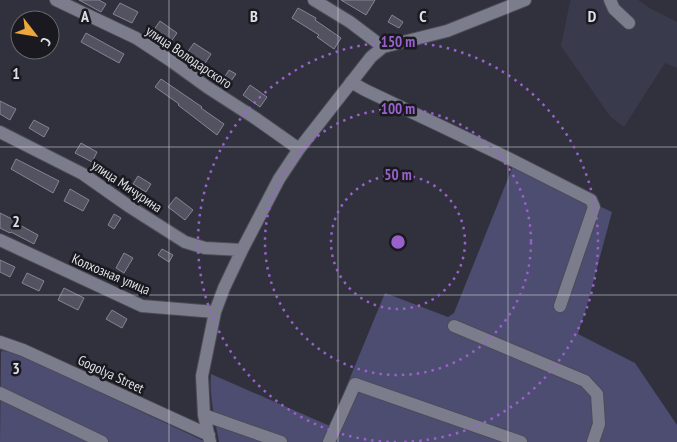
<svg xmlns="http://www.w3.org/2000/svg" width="677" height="442" font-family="'PT Sans Narrow',sans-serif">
<rect width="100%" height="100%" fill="#31313e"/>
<path fill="#3a3a4d" d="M571 0H638L651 9 677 22V68L665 63 624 127 610 116 561 46 570 2Z"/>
<path fill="#4d4c71" d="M513 166 612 212 587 305 578 334 635 363 677 425V442H219C215 420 209 396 211 374L330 426 385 293 448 317 454 313Z
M1 351 14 352 206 442H0Z"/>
<path fill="#525260" stroke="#848493" d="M79 0H99L106 4 101 12Z
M341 0H375L366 15Z
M120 3 138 12 132 23 113 14Z
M298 8 316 18 315 20 341 38 334 49 317 37 319 35 292 18Z
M392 15 403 22 399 28 388 22Z
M160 21 177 33 170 43 153 31Z
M86 33 124 54 119 63 81 42Z
M194 43 211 54 204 65 187 53Z
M229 70 236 74 228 85 222 81Z
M161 79 202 107 201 108 224 124 217 135 178 105 179 104 155 87Z
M250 85 267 97 260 107 243 95Z
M0 101 16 109 10 120 0 114Z
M34 120 49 128 44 137 29 128Z
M81 143 97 152 92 162 75 153Z
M16 159 59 181 53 193 11 169Z
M138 176 151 184 146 192 133 184Z
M70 189 89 200 83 211 64 201Z
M176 197 193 210 185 220 168 207Z
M0 213 16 221V223L38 235 34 244 11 232 10 233 0 228Z
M114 214 121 218 114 229 108 225Z
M162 249 173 255 169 262 158 255Z
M124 253 133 258 124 273 116 268Z
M0 260 15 267 10 277 0 272Z
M27 273 44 281 39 291 22 283Z
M64 288 84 298 78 310 58 300Z
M112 310 127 319 122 328 106 319Z"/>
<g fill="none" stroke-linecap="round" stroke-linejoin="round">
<defs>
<path id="minor" d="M56 0 136 38 171 61 207 87 255 118 299 149
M314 0 350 22 383 47
M610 0 614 9 629 23
M351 82 365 90 504 156 591 200 594 207 560 306
M0 132 83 174 130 207 185 242 205 248 242 250
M0 240 142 306 215 312
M454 326 585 381 597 394 599 424 593 442
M0 342 23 350 209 435
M0 393 102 442
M204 415 281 442
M210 442 204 415 202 376 215 312 224 288 242 250 279 179 299 149 371 57 383 47 447 31 525 0
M329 442 355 384 521 442"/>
</defs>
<use href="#minor" stroke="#4c4c57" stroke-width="14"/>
<use href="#minor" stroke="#7c7d8c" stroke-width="12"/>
</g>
<path fill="none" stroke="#dfdfe7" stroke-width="1" stroke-opacity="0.55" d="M169 0V442M338 0V442M508 0V442M0 147H677M0 295H677"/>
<g fill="none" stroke="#9962cb" stroke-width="2.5" stroke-dasharray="2.5 5">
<circle cx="398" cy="242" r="67"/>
<circle cx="398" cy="242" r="133"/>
<path d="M396 442A200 200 0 1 1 400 442"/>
</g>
<g text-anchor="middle" stroke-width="5" stroke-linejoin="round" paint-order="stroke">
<g font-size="14" fill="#dfdfe7" stroke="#19191f">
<text transform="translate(189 57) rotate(34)" y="5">улица Володарского</text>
<text transform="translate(127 186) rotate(34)" y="5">улица Мичурина</text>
<text transform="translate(111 274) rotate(23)" y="5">Колхозная улица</text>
<text transform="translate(111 374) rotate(25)" y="5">Gogolya Street</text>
</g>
</g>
<g font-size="16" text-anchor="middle" font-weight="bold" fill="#dfdfe7" stroke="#19191f" stroke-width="5" stroke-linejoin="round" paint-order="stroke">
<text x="85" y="22">A</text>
<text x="254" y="22">B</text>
<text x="423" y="22">C</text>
<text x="592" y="22">D</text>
<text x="16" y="79">1</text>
<text x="16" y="227">2</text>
<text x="16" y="374">3</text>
</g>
<circle cx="398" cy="242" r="8" fill="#9962cb" stroke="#19191f" stroke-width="2.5"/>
<g font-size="15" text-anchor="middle" font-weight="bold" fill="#9962cb" stroke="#19191f" stroke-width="5" stroke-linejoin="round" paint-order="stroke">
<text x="398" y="47">150 m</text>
<text x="398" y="114">100 m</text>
<text x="398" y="180">50 m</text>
</g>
<g transform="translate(35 35) rotate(121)"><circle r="24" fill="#19191f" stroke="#68686f"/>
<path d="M0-4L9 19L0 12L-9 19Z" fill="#eda83b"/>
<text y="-8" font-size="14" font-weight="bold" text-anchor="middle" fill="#dfdfe7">С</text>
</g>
</svg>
